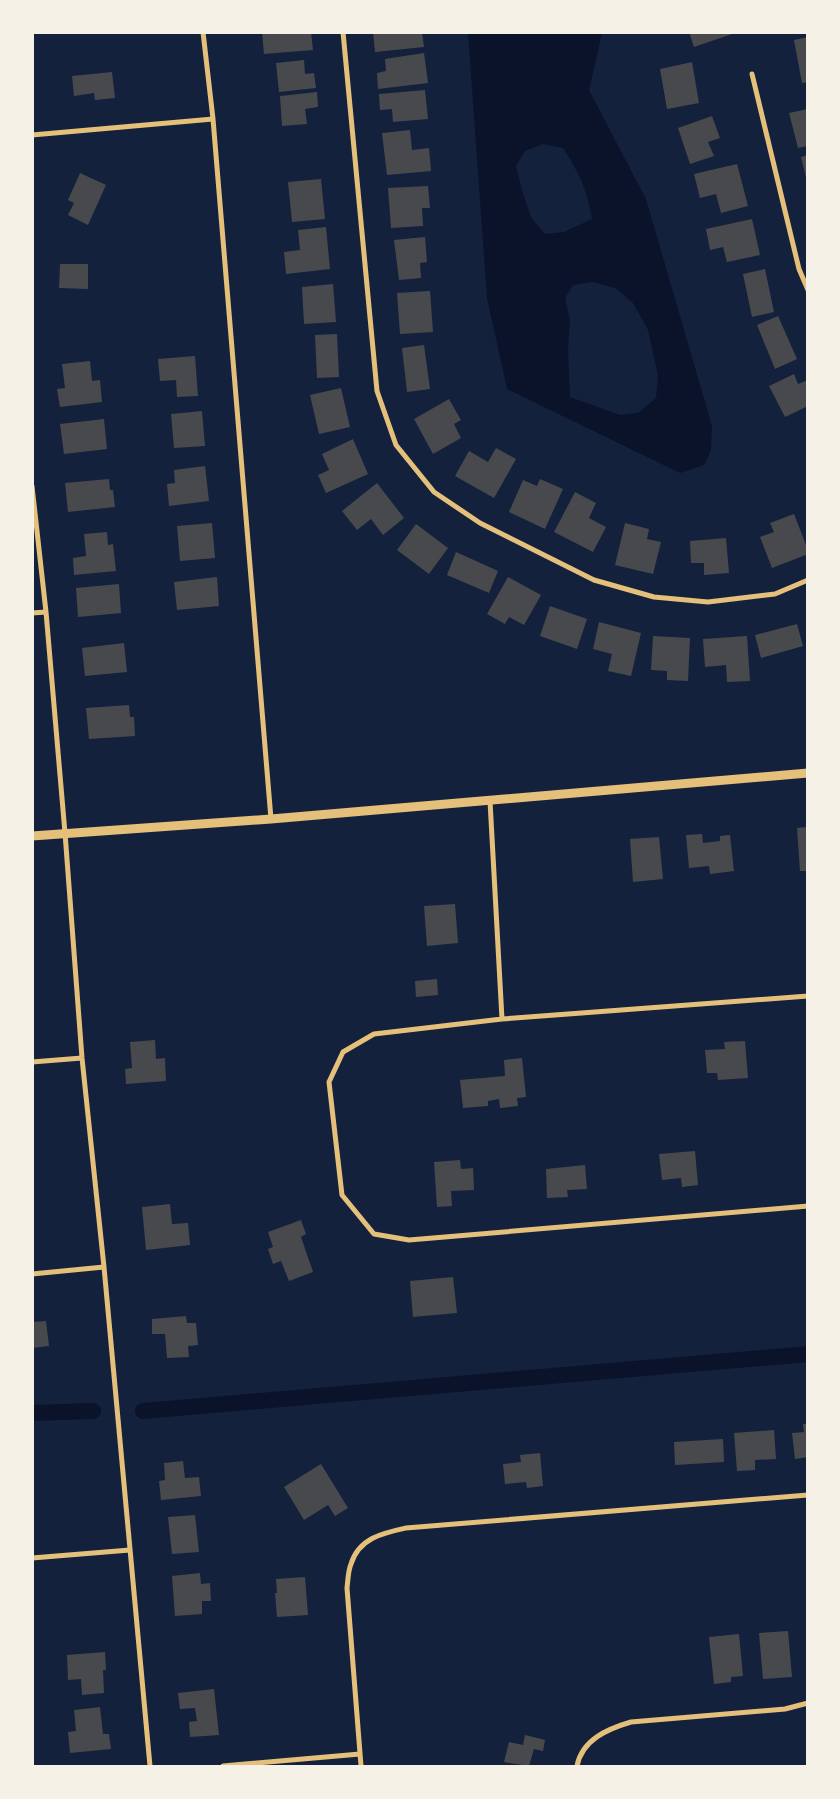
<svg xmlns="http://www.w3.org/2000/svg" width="840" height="1799" font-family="Quicksand,sans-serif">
<rect width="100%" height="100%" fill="#14213d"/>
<path fill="#0b132b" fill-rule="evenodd" d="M468 33H602L589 90 646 199 712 426 711 451 704 465 680 473 507 389 487 298ZM543 144 563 148C579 173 587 189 592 219L564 232 545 234 531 217 522 190 516 166 525 151ZM593 282 615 288 633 303 648 330 658 376 656 398 638 413 620 415 570 397 568 350 570 320 565 298 573 285Z"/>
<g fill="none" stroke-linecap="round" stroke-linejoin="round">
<path stroke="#0b132b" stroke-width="16" d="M143 1411 808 1354
M32 1413 93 1411"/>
</g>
<path fill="#48494c" d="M262 32H311L313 50 264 54Z
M373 32H422L424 47 375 52Z
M689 32H735V33L694 47Z
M808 37V82L802 83 794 40Z
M424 53 428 83 378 89 377 73 386 71 385 59Z
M304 60 305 74 314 73 316 88 279 92 276 63Z
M692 62 699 103 667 109 660 69Z
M112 72 115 98 95 100 94 93 74 96 72 76Z
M425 90 428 119 393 122 392 109 380 110 379 94Z
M317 92 318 107 305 109 307 124 282 126 280 96Z
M808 109V146L798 148 789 113Z
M712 116 720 138 708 142 714 156 690 164 678 128Z
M410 130 412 150 429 148 431 171 387 175 382 133Z
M808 155V181H807L801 157Z
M737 164 748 206 721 213 716 194 700 198 694 174Z
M80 173 106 185 88 225 68 215 74 203 68 200Z
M321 179 325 219 292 222 288 182Z
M428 186 430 208H422L423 226 391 228 388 188Z
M752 219 760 255 727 262 723 247 710 250 706 229Z
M326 227 330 269 286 274 284 252 300 250 298 230Z
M425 237 427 262 420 263 421 278 399 280 394 240Z
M60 264H88V289L59 288Z
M765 269 774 312 752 317 743 274Z
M333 284 336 322 304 324 302 287Z
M430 291 433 332 400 334 397 293Z
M778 316 797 359 775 369 757 325Z
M337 334 339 377 317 378 315 335Z
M424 345 430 389 407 392 402 348Z
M195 356 198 396 177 397 176 380 160 381 158 359Z
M90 361 92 381 100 380 102 402 60 407 57 389 65 388 62 364Z
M794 374 798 384 808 380V406L785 417 769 386Z
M341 388 350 427 319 434 310 395Z
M449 399 461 420 454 424 461 438 433 454 414 419Z
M202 411 205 446 174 448 171 414Z
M104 419 107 449 64 454 60 424Z
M353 439 368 474 326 493 318 475 329 470 322 454Z
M496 448 516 459 494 498 455 476 469 451 488 462Z
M205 466 209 501 169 506 167 484 175 483 174 470Z
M109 479 110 490H113L115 507 68 512 65 483Z
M540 479 563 489 545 529 509 512 523 480 537 486Z
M377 483 404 518 383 535 371 519 357 530 342 511Z
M575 492 596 503 589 518 606 527 593 552 554 532Z
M794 514 808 550V554L772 568 760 537 774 532 770 523Z
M212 523 215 558 180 561 177 526Z
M625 523 649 529 647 539 661 542 653 574 615 565Z
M416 524 448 548 429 574 397 550Z
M107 532 108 545 113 544 116 571 74 575 73 558 86 556 84 534Z
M726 538 729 573 704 575V563H691L690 541Z
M456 552 498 571 489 593 447 575Z
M217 577 219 606 177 610 174 582Z
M508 577 541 595 524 625 509 617 505 624 487 614Z
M119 584 121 613 78 617 76 588Z
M550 606 587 619 577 649 540 636Z
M599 622 641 633 631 676 608 671 612 654 593 649Z
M797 624 803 646 761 658 755 635Z
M653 636 690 638 688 681 667 680V671L651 670Z
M747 636 750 681 727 682 726 665 705 667 703 639Z
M124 643 127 672 85 676 82 648Z
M129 705 130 717H134L135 736 89 739 86 708Z
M808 827V871H800L797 828Z
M702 834 703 843 720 841V836L730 835 734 871 710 874 709 866 689 868 686 835Z
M659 837 663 879 633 882 630 839Z
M455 904 458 943 427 946 424 906Z
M437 979 438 995 416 997 415 981Z
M155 1040 156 1059 165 1058 166 1081 126 1084 125 1069 132 1068 130 1042Z
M745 1041 748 1078 718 1080 717 1073H707L705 1050 725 1049 724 1042Z
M522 1058 526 1097 517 1098 518 1106 500 1108 499 1099 488 1101V1106L463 1108 460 1080 505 1076 504 1060Z
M695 1151 698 1185 682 1187 681 1178 662 1180 659 1154Z
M460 1160 461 1169 473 1168 474 1190 451 1191 452 1206 437 1207 434 1162Z
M585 1165 587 1189 567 1190 568 1197 547 1198 546 1169Z
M170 1204 172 1224 188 1223 190 1245 146 1250 142 1207Z
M301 1220 306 1234 301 1237 313 1272 289 1281 281 1261 273 1264 268 1249 273 1247 268 1232Z
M453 1277 457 1313 413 1317 410 1281Z
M186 1316 187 1323H196L198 1345 188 1346 189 1357 167 1358 165 1334H152V1319Z
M46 1321 49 1346 32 1348V1322Z
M803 1424H808V1457L795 1459 792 1433 804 1432Z
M774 1430 776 1459 755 1460V1470L737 1471 734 1433Z
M723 1439 724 1462 675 1465 674 1442Z
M540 1453 543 1486 527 1488 526 1482 505 1484 503 1464 521 1462 520 1455Z
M183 1461 185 1478 199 1477 201 1496 161 1500 159 1481 165 1480 164 1463Z
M321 1464 348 1508 335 1516 328 1505 304 1520 284 1487Z
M195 1515 199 1552 172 1554 168 1517Z
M200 1573 201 1584 210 1583 211 1601H202V1614L175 1616 172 1576Z
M305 1577 308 1615 277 1617 275 1593H277L276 1579Z
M788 1631 792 1677 763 1679 759 1633Z
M739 1634 743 1676 731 1677V1682L714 1684 709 1637Z
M105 1652 106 1670H103L104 1693 82 1695 81 1679 68 1680 67 1655Z
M214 1689 219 1735 190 1737 189 1722 197 1721 195 1708 180 1709 178 1693Z
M100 1707 103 1734H109L111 1749 70 1753 68 1732 76 1731 74 1710Z
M525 1735 545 1740 543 1751 534 1749 529 1766 504 1762 509 1742 523 1745Z"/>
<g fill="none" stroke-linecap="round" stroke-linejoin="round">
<path stroke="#e5c07b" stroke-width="5" d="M203 32 213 119 271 819
M343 32 377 391 396 445 434 492 480 523 594 580 654 597 708 602 775 594 808 580
M752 74 799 269 808 290
M32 135 213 119
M32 486 46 612 65 833 82 1058 104 1267 150 1766
M32 613 46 612
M490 801 502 1019
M808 996 502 1019 374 1034 343 1052 329 1082 342 1195 374 1234 409 1240 808 1206
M32 1062 82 1058
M32 1274 104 1267
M32 1558 130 1550
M223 1766 360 1754
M361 1766 347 1588C348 1580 348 1571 351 1564 359 1538 383 1533 406 1528L808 1495
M577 1766C582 1740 607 1729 631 1722L785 1709 808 1703"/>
<path stroke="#e5c07b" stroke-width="9" d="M32 836 271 819 808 773"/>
</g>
<rect width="840" height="1799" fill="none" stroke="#f6f1e7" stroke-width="68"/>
</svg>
